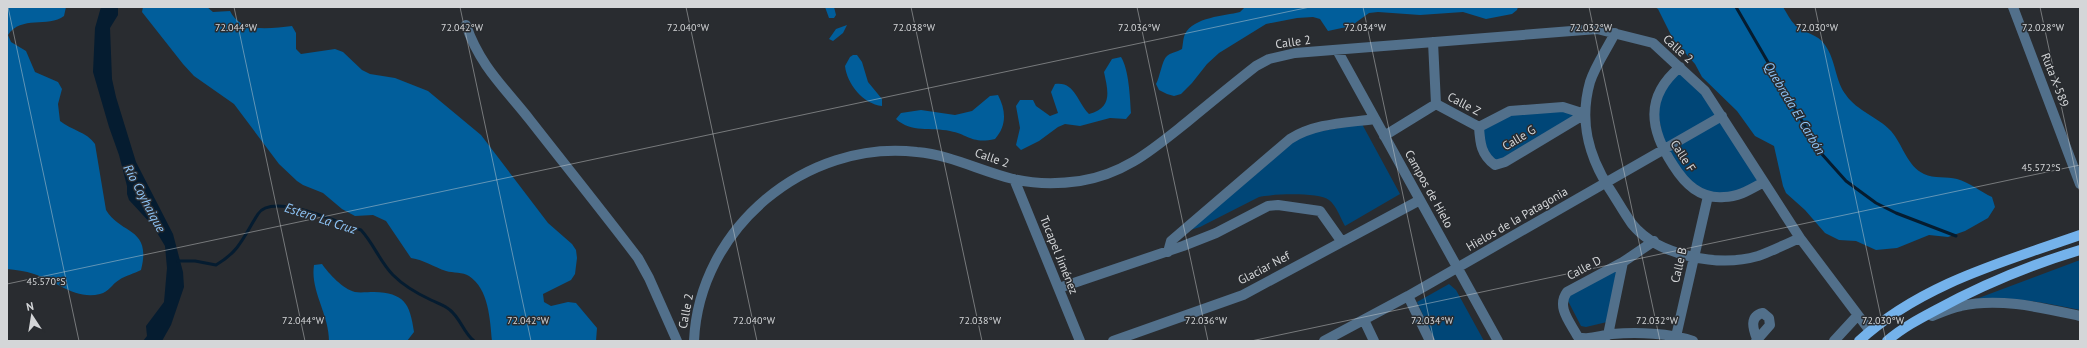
<svg xmlns="http://www.w3.org/2000/svg" width="2087" height="348" font-family="'PT Sans',sans-serif">
<rect width="100%" height="100%" fill="#292c30"/>
<path fill="#004677" d="M1679 72 1703 92 1718 116 1665 147C1657 106 1651 105 1679 72Z
M1563 110 1580 114 1496 162 1488 157 1482 128 1512 113Z
M1722 119 1761 181 1746 190 1724 194H1711L1683 178 1667 151Z
M1362 124 1400 194 1345 226C1341 219 1336 205 1329 200 1319 192 1271 194 1259 197L1200 227 1187 231 1298 135Z
M2080 260V310C2045 303 2012 296 1976 299Z
M1617 268 1607 322 1586 327 1581 326 1567 299 1568 293Z
M1449 284 1456 290 1484 341H1435L1417 302Z"/>
<path fill="#015e9b" d="M7 7H66L64 16C48 28 21 15 8 35L11 42 26 51 35 72 58 82 62 89 58 104 60 121C71 130 87 132 95 144L106 210C121 235 152 227 141 270 134 274 126 275 119 280 112 284 109 292 100 294 75 300 56 281 34 274 25 271 16 270 7 269Z
M143 7H207L213 12 230 11C241 34 271 28 292 26L296 33V49L301 54 335 49 343 52 362 70 370 74 395 78 428 91 481 135 548 223 572 244 576 250 577 258 575 274 571 280 543 294 544 302 551 306 568 302 576 303 597 328 596 341H492C490 320 489 289 469 276 463 272 453 273 446 271 434 267 424 260 411 258L386 221 373 215 355 216 342 209 323 193 303 185 297 181 279 164 234 104 194 76 183 64 142 12Z
M825 7H834L836 15 834 18H829Z
M1245 7H1518L1517 10 1512 14 1486 19 1463 12 1420 15 1378 12 1369 13 1351 26 1328 31 1320 19 1313 17 1297 18 1266 24 1219 53 1207 64 1192 83 1181 94 1174 96 1167 94 1159 90 1156 84C1160 77 1162 60 1167 56 1170 53 1177 52 1182 49 1183 45 1183 38 1185 34 1194 17 1224 16 1240 12Z
M1655 7H1783C1787 13 1790 20 1795 25 1804 33 1818 34 1825 45 1836 60 1835 81 1846 95 1857 111 1878 117 1891 131 1903 145 1907 166 1924 174 1934 179 1947 176 1957 179 1969 182 1981 192 1992 197L1995 207 1988 218 1965 231 1948 237 1929 235 1897 248 1876 250 1856 241 1839 240 1825 233 1805 210 1786 193 1783 186 1774 146 1755 136 1737 111 1702 77 1695 64 1673 39 1658 9Z
M847 25 843 33 833 41 829 39 836 29Z
M853 55H857L862 62 868 82 882 99V106C863 104 847 84 845 66L850 57Z
M1121 57C1129 70 1130 97 1131 113L1126 119 1110 118 1080 126 1065 124 1058 127 1039 141 1021 150 1016 145 1020 128 1016 106 1020 100H1033L1036 106 1050 116 1058 113 1051 92 1055 84C1075 81 1077 102 1089 114 1113 108 1108 91 1104 72L1112 59Z
M998 95C1006 110 1007 126 995 139 971 144 970 135 950 131 931 127 911 133 896 119L901 113 921 110 955 115 972 111 990 96Z
M322 264C329 274 343 289 355 292 360 293 368 292 374 292 404 293 410 303 414 332L407 341H329C329 314 310 291 314 265Z"/>
<path fill="#051c30" d="M101 7H118V15L110 28 112 79 116 97 136 162 173 234 183 272 184 287 171 325 162 341H143L147 336 146 326 164 302 167 268 165 246 153 226 129 200 127 194V186L119 155 109 127 93 72 95 28Z"/>
<g fill="none" stroke-linecap="round" stroke-linejoin="round">
<path stroke="#051c30" stroke-width="3" d="M1736 7 1820 152 1846 181 1876 203 1896 213 1956 236
M178 261H195L216 265C240 251 244 236 258 214 272 191 341 224 361 230 374 244 380 262 393 275 404 286 418 294 431 300 437 303 445 305 450 310 461 319 463 332 474 341"/>
<path stroke="#52708b" stroke-width="10" d="M2013 7 2080 184
M466 25C480 66 504 87 530 120 566 166 603 212 638 258L649 278 677 341
M1615 33C1607 49 1595 66 1590 82 1579 121 1588 155 1609 188 1617 200 1624 213 1632 224 1659 257 1720 267 1758 256 1772 251 1786 244 1800 238
M1337 50 1498 341
M1680 67C1644 97 1650 130 1673 165 1685 184 1700 199 1724 197 1739 197 1751 189 1764 182
M1436 104 1479 127
M1563 107 1585 114 1505 162 1495 165C1481 155 1480 143 1479 127L1510 111Z
M1384 136 1436 104 1433 42
M1014 179 1080 341
M1654 241 1623 262 1567 292C1556 307 1570 322 1578 337 1590 341 1600 335 1612 334 1637 332 1670 333 1693 341
M1168 252 1171 241 1290 139C1315 123 1346 123 1375 119
M1059 288 1183 246 1216 233 1268 206 1278 205 1320 211 1342 242
M1408 296 1430 341
M1932 316C1942 312 1951 308 1961 306 1999 297 2043 308 2080 316
M1364 320 1374 341
M1608 335 1623 262
M694 341C699 228 806 139 917 152 951 155 980 171 1013 179 1034 184 1059 184 1080 181 1125 174 1153 149 1187 122 1210 103 1233 84 1256 66L1269 59 1295 53 1597 29 1653 43 1705 91 1800 238 1870 331
M1113 341 1243 295 1420 200
M1324 341 1408 296 1722 116
M1675 341 1708 196
M1756 341 1770 325 1769 318 1763 313C1749 316 1753 329 1757 339
M1834 341 1857 316"/>
<path stroke="#74b2eb" stroke-width="10" d="M1859 341C1921 284 2003 262 2080 235
M1887 341C1902 328 1919 319 1936 310 1982 285 2030 265 2080 250"/>
</g>
<path fill="none" stroke="#d4d6d8" stroke-width="1" stroke-opacity="0.45" d="M8 7 79 341M234 7 305 341M460 7 531 341M686 7 757 341M911 7 982 341M1137 7 1208 341M1363 7 1434 341M1589 7 1660 341M1815 7 1886 341M2040 7 2080 193M7 284 1310 7M1251 341 2080 165"/>
<g text-anchor="middle" stroke-width="3" stroke-linejoin="round" paint-order="stroke">
<g font-size="12" fill="#d4d6d8" stroke="#292c30">
<text transform="translate(1293 42) rotate(-8)" y="4">Calle 2</text>
<text transform="translate(1678 49) rotate(42)" y="4">Calle 2</text>
<text transform="translate(2055 80) rotate(69)" y="4">Ruta X-589</text>
<text transform="translate(1464 104) rotate(28)" y="4">Calle Z</text>
<text transform="translate(1519 138) rotate(-31)" y="4">Calle G</text>
<text transform="translate(1683 156) rotate(57)" y="4">Calle F</text>
<text transform="translate(992 158) rotate(19)" y="4">Calle 2</text>
<text transform="translate(1429 189) rotate(61)" y="4">Campos de Hielo</text>
<text transform="translate(1517 219) rotate(-30)" y="4">Hielos de la Patagonia</text>
<text transform="translate(1059 255) rotate(68)" y="4">Tucapel Jiménez</text>
<text transform="translate(1679 265) rotate(-77)" y="4">Calle B</text>
<text transform="translate(1264 268) rotate(-28)" y="4">Glaciar Nef</text>
<text transform="translate(1584 268) rotate(-28)" y="4">Calle D</text>
<text transform="translate(686 311) rotate(-79)" y="4">Calle 2</text>
</g>
<g font-size="13" font-style="italic" fill="#8ec5f8" stroke="#292c30">
<text transform="translate(1795 108) rotate(59)" y="5">Quebrada El Carbón</text>
<text transform="translate(145 198) rotate(62)" y="5">Río Coyhaique</text>
<text transform="translate(321 218) rotate(18)" y="5">Estero La Cruz</text>
</g>
</g>
<g font-size="10" text-anchor="middle" fill="#d4d6d8" stroke="#292c30" stroke-width="3" stroke-linejoin="round" paint-order="stroke">
<text x="236" y="31">72.044°W</text>
<text x="462" y="31">72.042°W</text>
<text x="688" y="31">72.040°W</text>
<text x="914" y="31">72.038°W</text>
<text x="1139" y="31">72.036°W</text>
<text x="1365" y="31">72.034°W</text>
<text x="1591" y="31">72.032°W</text>
<text x="1817" y="31">72.030°W</text>
<text x="2043" y="31">72.028°W</text>
<text x="2041" y="171">45.572°S</text>
<text x="46" y="285">45.570°S</text>
<text x="303" y="324">72.044°W</text>
<text x="528" y="324">72.042°W</text>
<text x="754" y="324">72.040°W</text>
<text x="980" y="324">72.038°W</text>
<text x="1206" y="324">72.036°W</text>
<text x="1432" y="324">72.034°W</text>
<text x="1657" y="324">72.032°W</text>
<text x="1883" y="324">72.030°W</text>
</g>
<rect width="2087" height="348" fill="none" stroke="#d4d6d8" stroke-width="16"/>
<g transform="translate(32 316) rotate(348)" stroke="#292c30" stroke-width="3" paint-order="stroke">
<path d="M0-3L7 15L0 10L-7 15Z" fill="#d4d6d8"/>
<text y="-6" font-size="11" font-weight="bold" text-anchor="middle" fill="#d4d6d8">N</text>
</g>
</svg>
